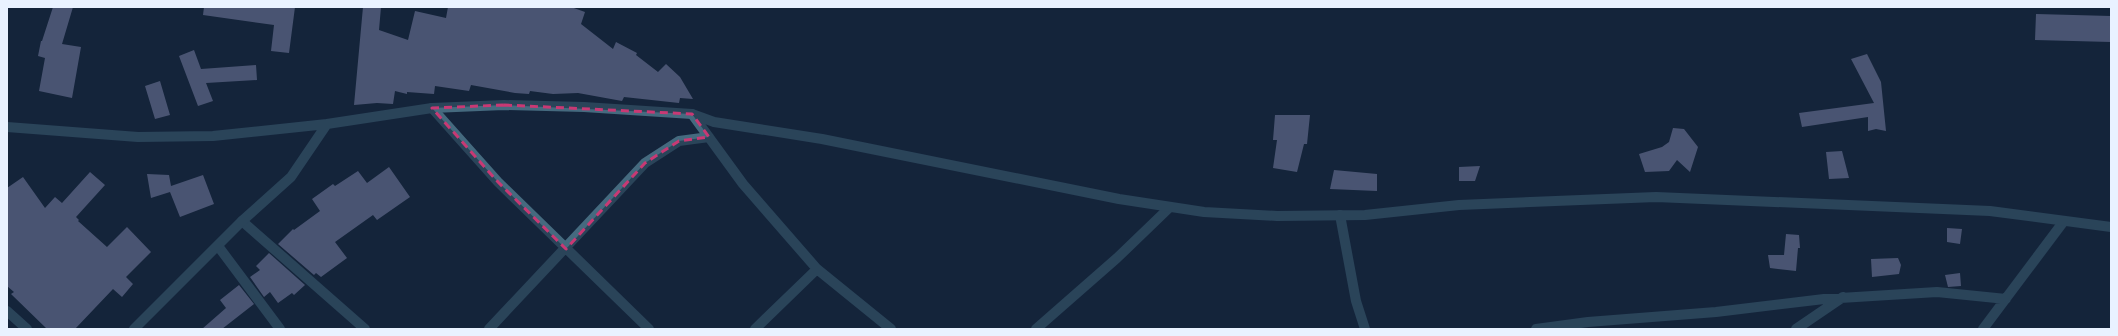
<svg xmlns="http://www.w3.org/2000/svg" width="2118" height="336" font-family="Barlow,sans-serif">
<rect width="100%" height="100%" fill="#14243b"/>
<path fill="#8b8eb5" d="M53 7H73L62 44 81 47 72 98 39 91 45 58 38 56 41 41H42Z
M204 7H295L289 53 271 51 274 25 203 15Z
M363 7H381L379 30 408 40 415 11 446 18 448 7H571L585 12 581 24 613 49 616 42 637 53 636 55 658 72 666 64 680 77 693 99 680 98 679 103 624 97 622 101 578 93 553 94 530 91 529 94 515 93 471 85 469 91 435 86 434 94 407 92V94L395 91 393 104 377 103 354 105Z
M2036 14 2111 16V42L2035 40Z
M194 50 201 69 256 65 257 80 206 83 213 101 198 106 179 56Z
M1867 54 1881 82 1886 131 1876 129 1868 131V117L1802 127 1799 113 1874 103 1851 59Z
M160 81 170 115 155 119 145 86Z
M1275 115H1310L1307 144H1304L1297 172 1273 168 1277 140H1273Z
M1673 128 1684 129 1698 147 1690 172 1677 160 1669 171 1645 172 1639 154 1662 147 1669 142Z
M1842 151 1849 178 1829 179 1826 152Z
M1480 166 1475 181H1459V167Z
M389 167 410 197 377 220 373 215 335 242 347 258 321 277 316 273 314 275 278 244 293 229 294 230 320 211 312 199 333 184 335 186 358 171 367 183Z
M1334 170 1377 174V191L1330 189Z
M90 172 105 185 76 217 79 220 78 221 107 247 127 227 151 252 126 277 133 284 122 297 113 289 75 329H47L11 294 14 292 7 286V188L23 177 45 208 55 197 62 203Z
M147 174 169 175 171 186 203 175 214 204 180 217 170 192 151 198Z
M1947 228 1962 229 1960 244 1947 242Z
M1786 234 1799 235 1800 248H1798L1796 271 1770 268 1768 255H1784Z
M269 253 305 285 294 295 292 293 278 303 270 292 264 297 250 277 260 270 256 266Z
M1898 258 1901 265 1899 274 1872 277 1871 259Z
M1960 273 1961 286 1948 287 1945 275Z
M239 285 254 304 222 329H202L226 308 220 300Z"/>
<g fill="none" stroke-linecap="round" stroke-linejoin="round">
<path stroke="#456a7f" stroke-width="10" d="M432 108 498 182 649 329
M692 114 743 184 817 269 891 329
M1340 215 1356 301 1365 329
M242 221 365 329
M218 246 280 329
M7 311 27 329
M489 329 645 163 679 141 709 137
M755 329 817 269
M1036 329 1117 258 1170 207
M1536 329 1588 322 1716 312 1824 299 1937 292 2006 299
M1796 329 1843 297
M1983 329 2064 221"/>
<path stroke="#456a7f" stroke-width="10" d="M7 127 138 137 213 136 327 124 432 108 504 105 584 107 692 114 714 122 822 139 1119 199 1204 212 1277 216 1365 215 1459 205 1656 197 1990 211 2111 227
M134 329 242 221 291 177 327 124"/>
</g>
<path d="M0 0H2118V336H0ZM504 105 692 114 709 137 679 141 645 163 566 249 498 182 432 108Z" fill="#14243b" fill-opacity=".55" fill-rule="evenodd"/>
<path fill="none" stroke="#c83974" stroke-width="3" stroke-dasharray="8 5" stroke-linejoin="round" d="M504 105 692 114 709 137 679 141 645 163 566 249 498 182 432 108Z"/>
<rect width="2118" height="336" fill="none" stroke="#e9f2ff" stroke-width="16"/>
</svg>
